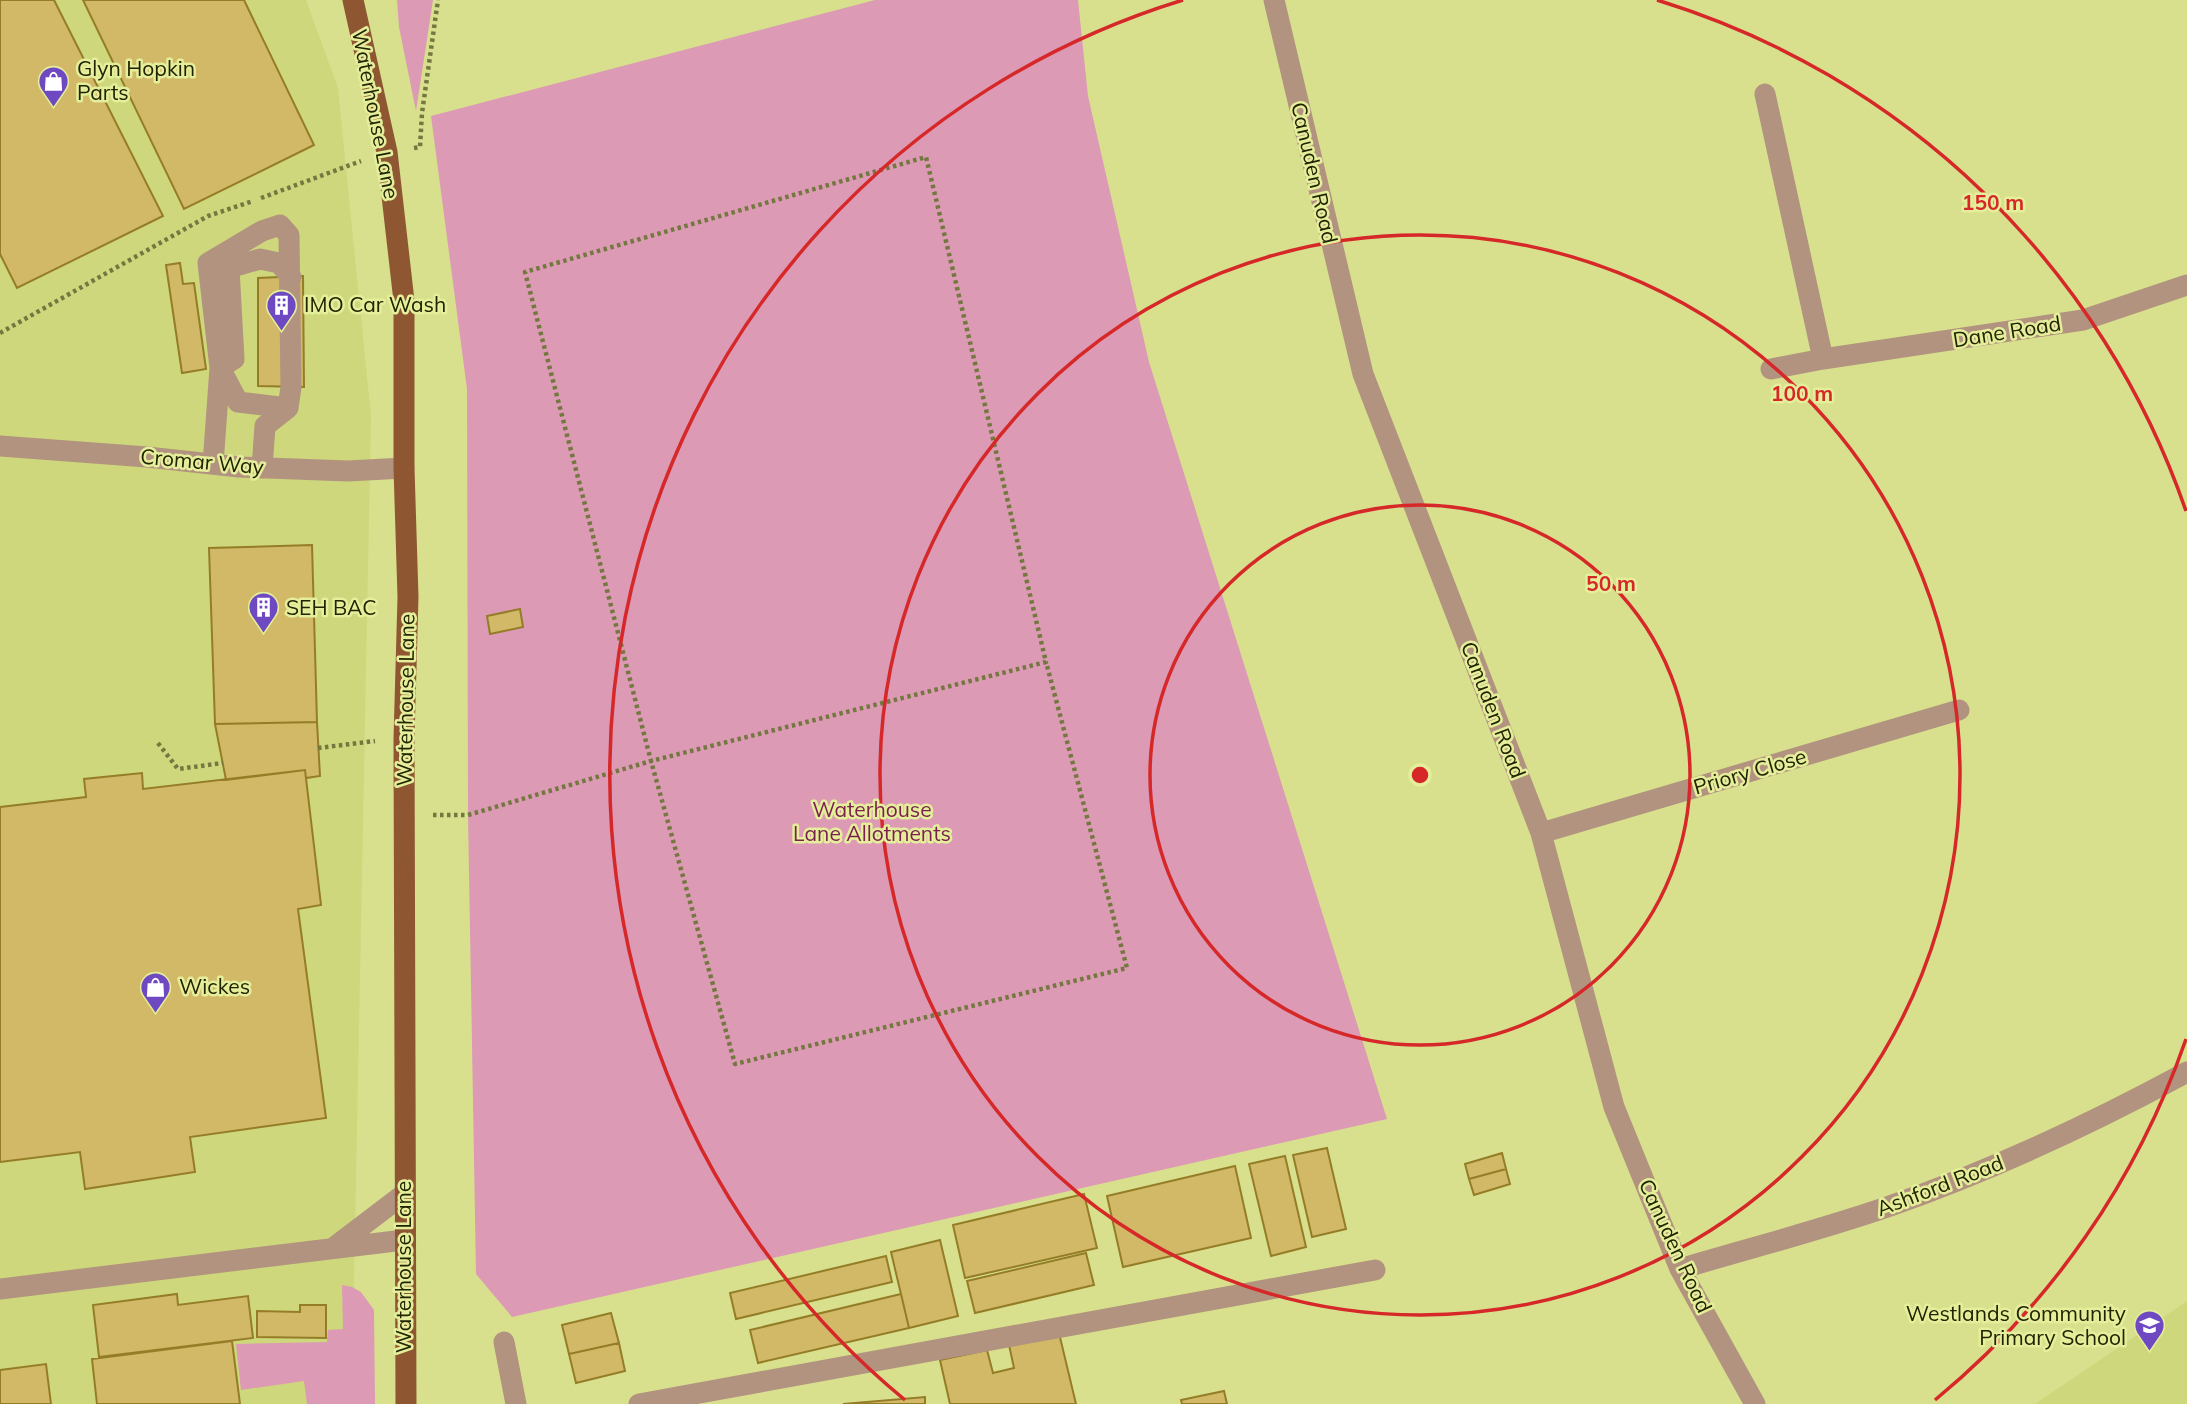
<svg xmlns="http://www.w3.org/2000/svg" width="2187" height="1404" font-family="Mulish,sans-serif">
<rect width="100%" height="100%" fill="#d8e08d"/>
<path fill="#ced77b" d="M0 0H306L338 88 371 416 354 1282 361 1404H0Z
M2187 1301V1404H2035Z"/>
<path fill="#dc9ab5" d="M397 0H433L416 111 399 27Z
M875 0H1078L1088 96 1149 362 1387 1119 512 1317 476 1274 468 815 467 389 431 116Z
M342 1285 352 1287 361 1292 374 1310 375 1404H307L304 1381 241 1390 236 1344 327 1342 328 1330 343 1329Z"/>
<path fill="#d1b967" stroke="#957d28" stroke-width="2" d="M0 0H54L163 216 17 288 0 254Z
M83 0H244L314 145 184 209Z
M180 263 183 284 194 283 206 369 182 373 166 265Z
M303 276 304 387 258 386V278Z
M312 545 317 722 215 724 209 548Z
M520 609 523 627 490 634 487 616Z
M317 722 320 776 306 778 305 770 226 780 215 724Z
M305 770 321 905 298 909 326 1118 190 1137 195 1172 85 1189 80 1152 0 1162V807L86 797 84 779 142 773 143 789Z
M1327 1148 1346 1229 1312 1237 1293 1155Z
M1502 1153 1506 1169 1469 1179 1465 1164Z
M1285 1156 1306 1247 1271 1256 1249 1164Z
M1235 1166 1251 1238 1123 1267 1107 1196Z
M1506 1169 1510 1184 1474 1195 1469 1179Z
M1084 1194 1097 1248 965 1278 953 1225Z
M940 1240 958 1316 909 1328 891 1252Z
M1086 1253 1094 1285 975 1313 967 1281Z
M886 1256 892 1282 736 1319 730 1293Z
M177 1294 178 1305 248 1296 253 1338 99 1357 93 1305Z
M901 1294 909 1328 758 1363 750 1330Z
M300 1305H326V1338L257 1337V1311L300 1312Z
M611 1313 619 1343 569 1354 562 1325Z
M1059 1333 1076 1404H950L940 1360 987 1350 993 1373 1014 1368 1009 1345Z
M232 1341 240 1404H97L92 1359Z
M619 1343 625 1371 576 1383 569 1354Z
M46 1364 51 1404H0V1370Z
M1224 1391 1227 1404H1182L1181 1400Z
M925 1397V1404H843Z"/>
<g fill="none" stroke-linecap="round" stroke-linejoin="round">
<path stroke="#747840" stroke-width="4.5" stroke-dasharray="3.5 3.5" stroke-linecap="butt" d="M414 148 420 147 422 113 438 0
M261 198 361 161
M0 333 208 216 253 201
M158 743 178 769 223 763
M318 748 375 741
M433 815H468L651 761 1046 662 926 157 525 272 651 761 735 1064 1127 968 1046 662"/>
<path stroke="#b2937f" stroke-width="21" d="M1274 0 1363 374 1541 833 1614 1107 1680 1269 1755 1404
M1765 94 1823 359 2083 320 2187 285
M220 368 234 359 229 268 260 259 279 263 291 277
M1771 369 1823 359
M221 370 238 402 288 408
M0 446 147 457 239 467 348 471 404 468
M213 464 220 368 208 263 262 231 280 225 289 235 291 387 288 408 265 426 262 468
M1541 833 1959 710
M333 1248 404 1194
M1680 1269C1750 1248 1821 1230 1890 1206 1993 1170 2091 1124 2187 1072
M0 1289 404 1240
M504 1342 516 1404
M639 1404 1375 1270"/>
<path stroke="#8e5732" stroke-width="21" d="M353 0 387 152 404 301V468L408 597 404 739 406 1404"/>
</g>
<g fill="none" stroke="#d62828" stroke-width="3.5">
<circle cx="1420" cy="775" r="270"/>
<circle cx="1420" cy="775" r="540"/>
<path d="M2186 1039A810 810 0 0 1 1935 1400M905 1400A810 810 0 0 1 1183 0M1657 0A810 810 0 0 1 2186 511"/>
</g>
<defs>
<symbol id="shop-pin" viewBox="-11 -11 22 30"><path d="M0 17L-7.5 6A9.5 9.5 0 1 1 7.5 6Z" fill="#6f49c1" stroke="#e5ee9a"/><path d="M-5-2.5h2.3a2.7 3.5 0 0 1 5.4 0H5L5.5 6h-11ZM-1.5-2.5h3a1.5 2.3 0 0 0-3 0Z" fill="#fff"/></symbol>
<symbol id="building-pin" viewBox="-11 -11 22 30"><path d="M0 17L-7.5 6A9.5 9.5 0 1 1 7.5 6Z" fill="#6f49c1" stroke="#e5ee9a"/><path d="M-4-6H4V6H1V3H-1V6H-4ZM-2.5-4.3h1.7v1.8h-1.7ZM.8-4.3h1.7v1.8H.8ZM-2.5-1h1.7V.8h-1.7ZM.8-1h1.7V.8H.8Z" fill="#fff"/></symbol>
<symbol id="school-pin" viewBox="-11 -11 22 30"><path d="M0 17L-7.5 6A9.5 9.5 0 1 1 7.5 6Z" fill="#6f49c1" stroke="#e5ee9a"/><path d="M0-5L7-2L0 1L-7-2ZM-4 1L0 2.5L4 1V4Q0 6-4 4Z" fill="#fff"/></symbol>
</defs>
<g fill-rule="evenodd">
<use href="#shop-pin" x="36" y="64" width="35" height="47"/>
<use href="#building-pin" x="264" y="288" width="35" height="47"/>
<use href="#building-pin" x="246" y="590" width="35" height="47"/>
<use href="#shop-pin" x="138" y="970" width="35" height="47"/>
<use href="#school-pin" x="2132" y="1308" width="35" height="47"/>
</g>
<g text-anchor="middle" stroke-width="5" stroke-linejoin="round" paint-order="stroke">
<g font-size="21" fill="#212301" stroke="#e5ee9a" text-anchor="start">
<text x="77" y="76">Glyn Hopkin<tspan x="77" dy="24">Parts</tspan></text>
<text x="304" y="312">IMO Car Wash</text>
<text x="286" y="615">SEH BAC</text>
<text x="179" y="994">Wickes</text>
<text x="2126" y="1321" text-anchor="end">Westlands Community<tspan x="2126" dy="24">Primary School</tspan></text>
</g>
<g font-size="21" fill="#212301" stroke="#e5ee9a">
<text transform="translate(375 114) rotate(79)" y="7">Waterhouse Lane</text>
<text transform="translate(1314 173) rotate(77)" y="7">Canuden Road</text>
<text transform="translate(2007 332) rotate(-9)" y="7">Dane Road</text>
<text transform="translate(202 462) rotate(5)" y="7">Cromar Way</text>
<text transform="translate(406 700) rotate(-89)" y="7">Waterhouse Lane</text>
<text transform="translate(1493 710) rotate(69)" y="7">Canuden Road</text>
<text transform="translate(1750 772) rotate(-16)" y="7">Priory Close</text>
<text transform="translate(1940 1186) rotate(-21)" y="7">Ashford Road</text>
<text transform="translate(1675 1246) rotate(65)" y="7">Canuden Road</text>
<text transform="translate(404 1267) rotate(-90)" y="7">Waterhouse Lane</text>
</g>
<g font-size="21" fill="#7c1f4f" stroke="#e5ee9a">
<text x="872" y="817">Waterhouse<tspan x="872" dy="24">Lane Allotments</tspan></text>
</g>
</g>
<circle cx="1420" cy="775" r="10" fill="#d62828" stroke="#e5ee9a" stroke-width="3.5"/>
<g font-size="21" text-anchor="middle" font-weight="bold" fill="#d62828" stroke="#e5ee9a" stroke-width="5" stroke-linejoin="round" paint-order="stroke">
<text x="1993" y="210">150 m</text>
<text x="1802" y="401">100 m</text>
<text x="1611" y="591">50 m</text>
</g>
</svg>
